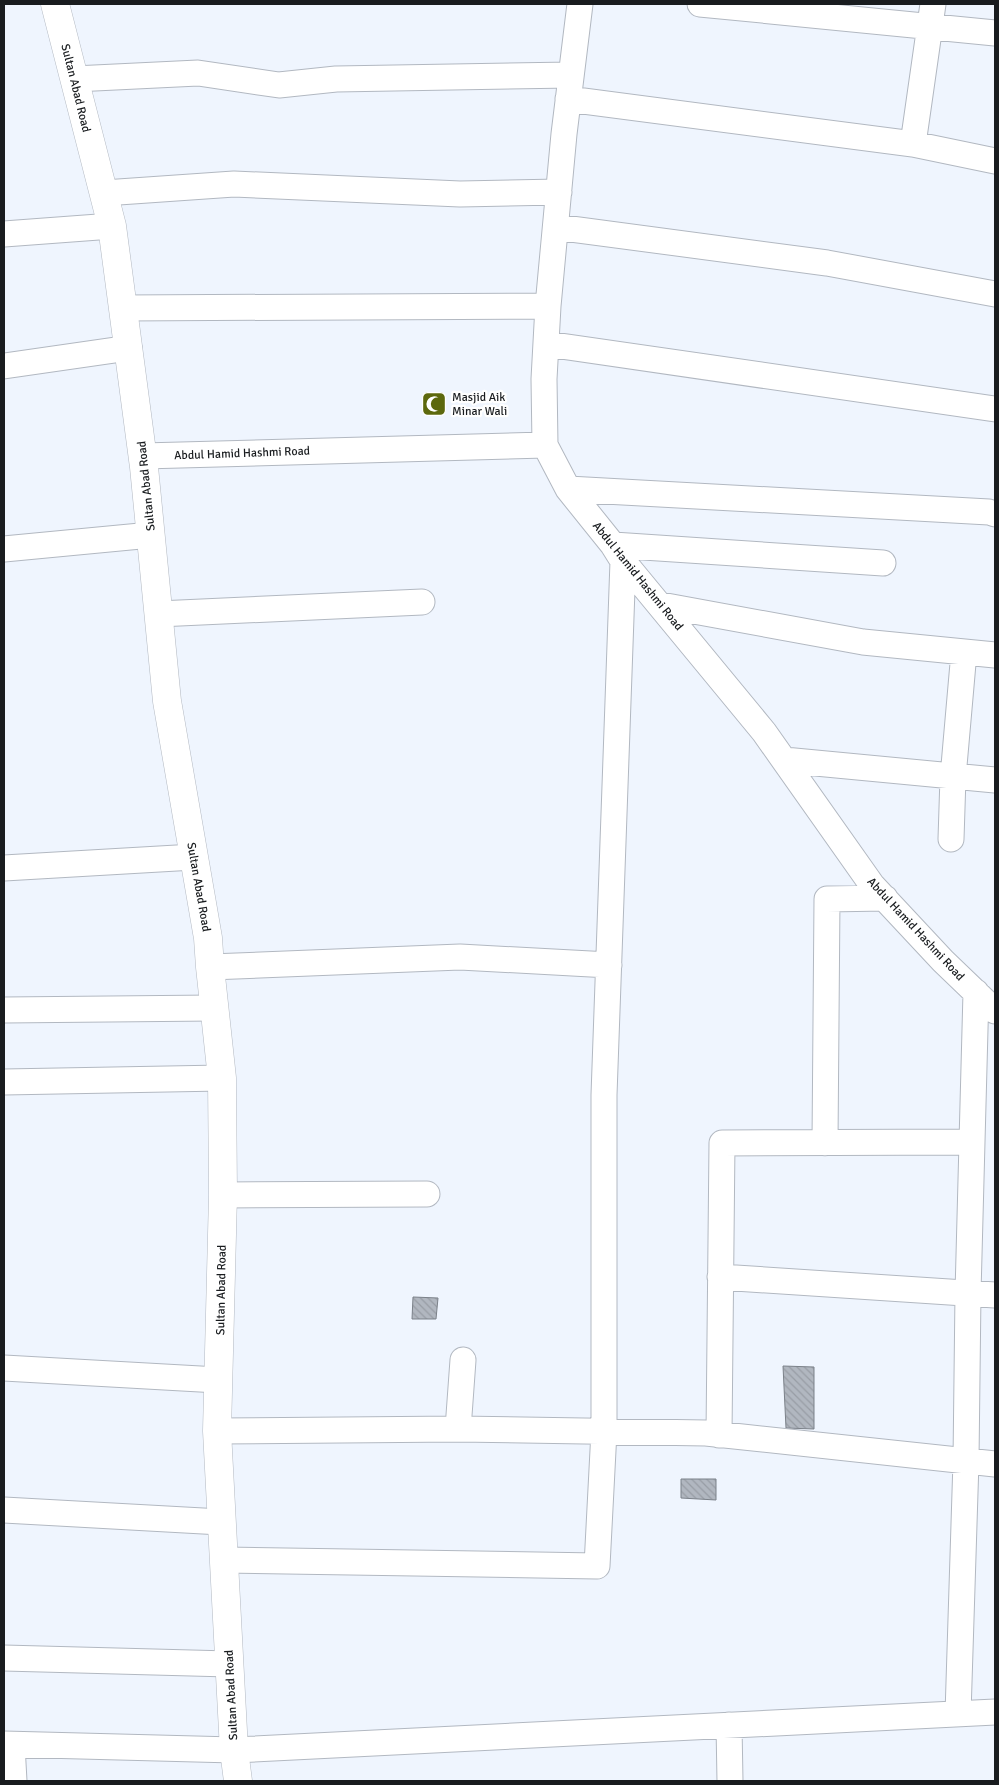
<svg xmlns="http://www.w3.org/2000/svg" width="999" height="1785" font-family="Signika,sans-serif">
<defs>
<pattern id="building-back-hatch" width="6" height="6" patternUnits="userSpaceOnUse" patternTransform="scale(1.25)"><rect width="6" height="6" fill="#b1b7c0"/><path d="M-1 5l2 2M0 0l6 6M5-1l2 2" fill="none" stroke="#989da5"/></pattern>
</defs>
<rect width="100%" height="100%" fill="#eff5fe"/>
<path fill="url(#building-back-hatch)" stroke="#7b8189" d="M413 1297 438 1298 436 1319H412Z
M783 1366 814 1367V1429L786 1428Z
M681 1479H716V1500L681 1498Z"/>
<g fill="none" stroke-linecap="round" stroke-linejoin="round">
<defs>
<path id="street" d="M700 4 995 33
M74 79 198 73 279 85 336 79 571 75
M568 99 913 144 995 161
M913 144 933 4
M104 193 234 184 460 194 559 192
M556 227 827 263 995 294
M4 234 112 226
M123 308 548 306
M547 344 995 409
M4 366 129 348
M545 445 544 379 548 306 564 134 580 4
M143 456 545 445 568 489 613 545 623 561 764 732 872 885 943 961 995 1011
M568 489 989 512 995 514
M613 545 883 563
M4 549 151 535
M661 605 863 642 995 655
M158 614 422 602
M784 760 995 780
M951 839 953 777 964 652
M4 868 194 857
M210 967 460 957 609 965
M4 1010 214 1008
M4 1082 222 1078
M825 1143 827 899 885 898
M223 1195 427 1194
M720 1277 995 1295
M4 1368 218 1380
M458 1429 463 1360
M217 1431 458 1429 706 1433 995 1464
M719 1435 722 1143 972 1142 976 992
M4 1510 221 1522
M224 1560 597 1566 604 1431V1095L623 561
M4 1658 229 1664
M958 1714 966 1461 968 1293 972 1142
M729 1725 730 1781
M4 1744 234 1750 995 1712
M12 1745 14 1781"/>
<path id="secondary" d="M55 4 112 226 144 467 167 701 208 938 210 967 222 1078 223 1195 217 1431 234 1750 238 1781"/>
</defs>
<use href="#street" stroke="#b2b8c1" stroke-width="27"/>
<use href="#secondary" stroke="#b2b8c1" stroke-width="29"/>
<use href="#street" stroke="#fff" stroke-width="25"/>
<use href="#secondary" stroke="#fff" stroke-width="28"/>
</g>
<defs>
<symbol id="mosque-square" viewBox="-11 -11 22 22"><rect x="-9" y="-9" width="18" height="18" rx="4" fill="#5c680d" stroke="#fff"/><path d="M3.5-4.9A6 6 0 1 0 3.5 4.9A5 5 0 1 1 3.5-4.9Z" fill="#fff"/></symbol>
</defs>
<g fill-rule="evenodd">
<use href="#mosque-square" x="420" y="390" width="28" height="28"/>
</g>
<g text-anchor="middle" stroke-width="4.5" stroke-linejoin="round" paint-order="stroke">
<g font-size="12" fill="#191c1f" stroke="#fff">
<text transform="translate(76 88) rotate(76)" y="4">Sultan Abad Road</text>
<text transform="translate(242 453) rotate(-2)" y="4">Abdul Hamid Hashmi Road</text>
<text transform="translate(146 486) rotate(-96)" y="4">Sultan Abad Road</text>
<text transform="translate(638 576) rotate(51)" y="4">Abdul Hamid Hashmi Road</text>
<text transform="translate(199 887) rotate(80)" y="4">Sultan Abad Road</text>
<text transform="translate(916 929) rotate(47)" y="4">Abdul Hamid Hashmi Road</text>
<text transform="translate(221 1290) rotate(-89)" y="4">Sultan Abad Road</text>
<text transform="translate(231 1695) rotate(-93)" y="4">Sultan Abad Road</text>
</g>
<g font-size="12" fill="#191c1f" stroke="#fff" text-anchor="start">
<text x="452" y="401">Masjid Aik<tspan x="452" dy="14">Minar Wali</tspan></text>
</g>
</g>
<rect width="999" height="1785" fill="none" stroke="#191c1f" stroke-width="10"/>
</svg>
